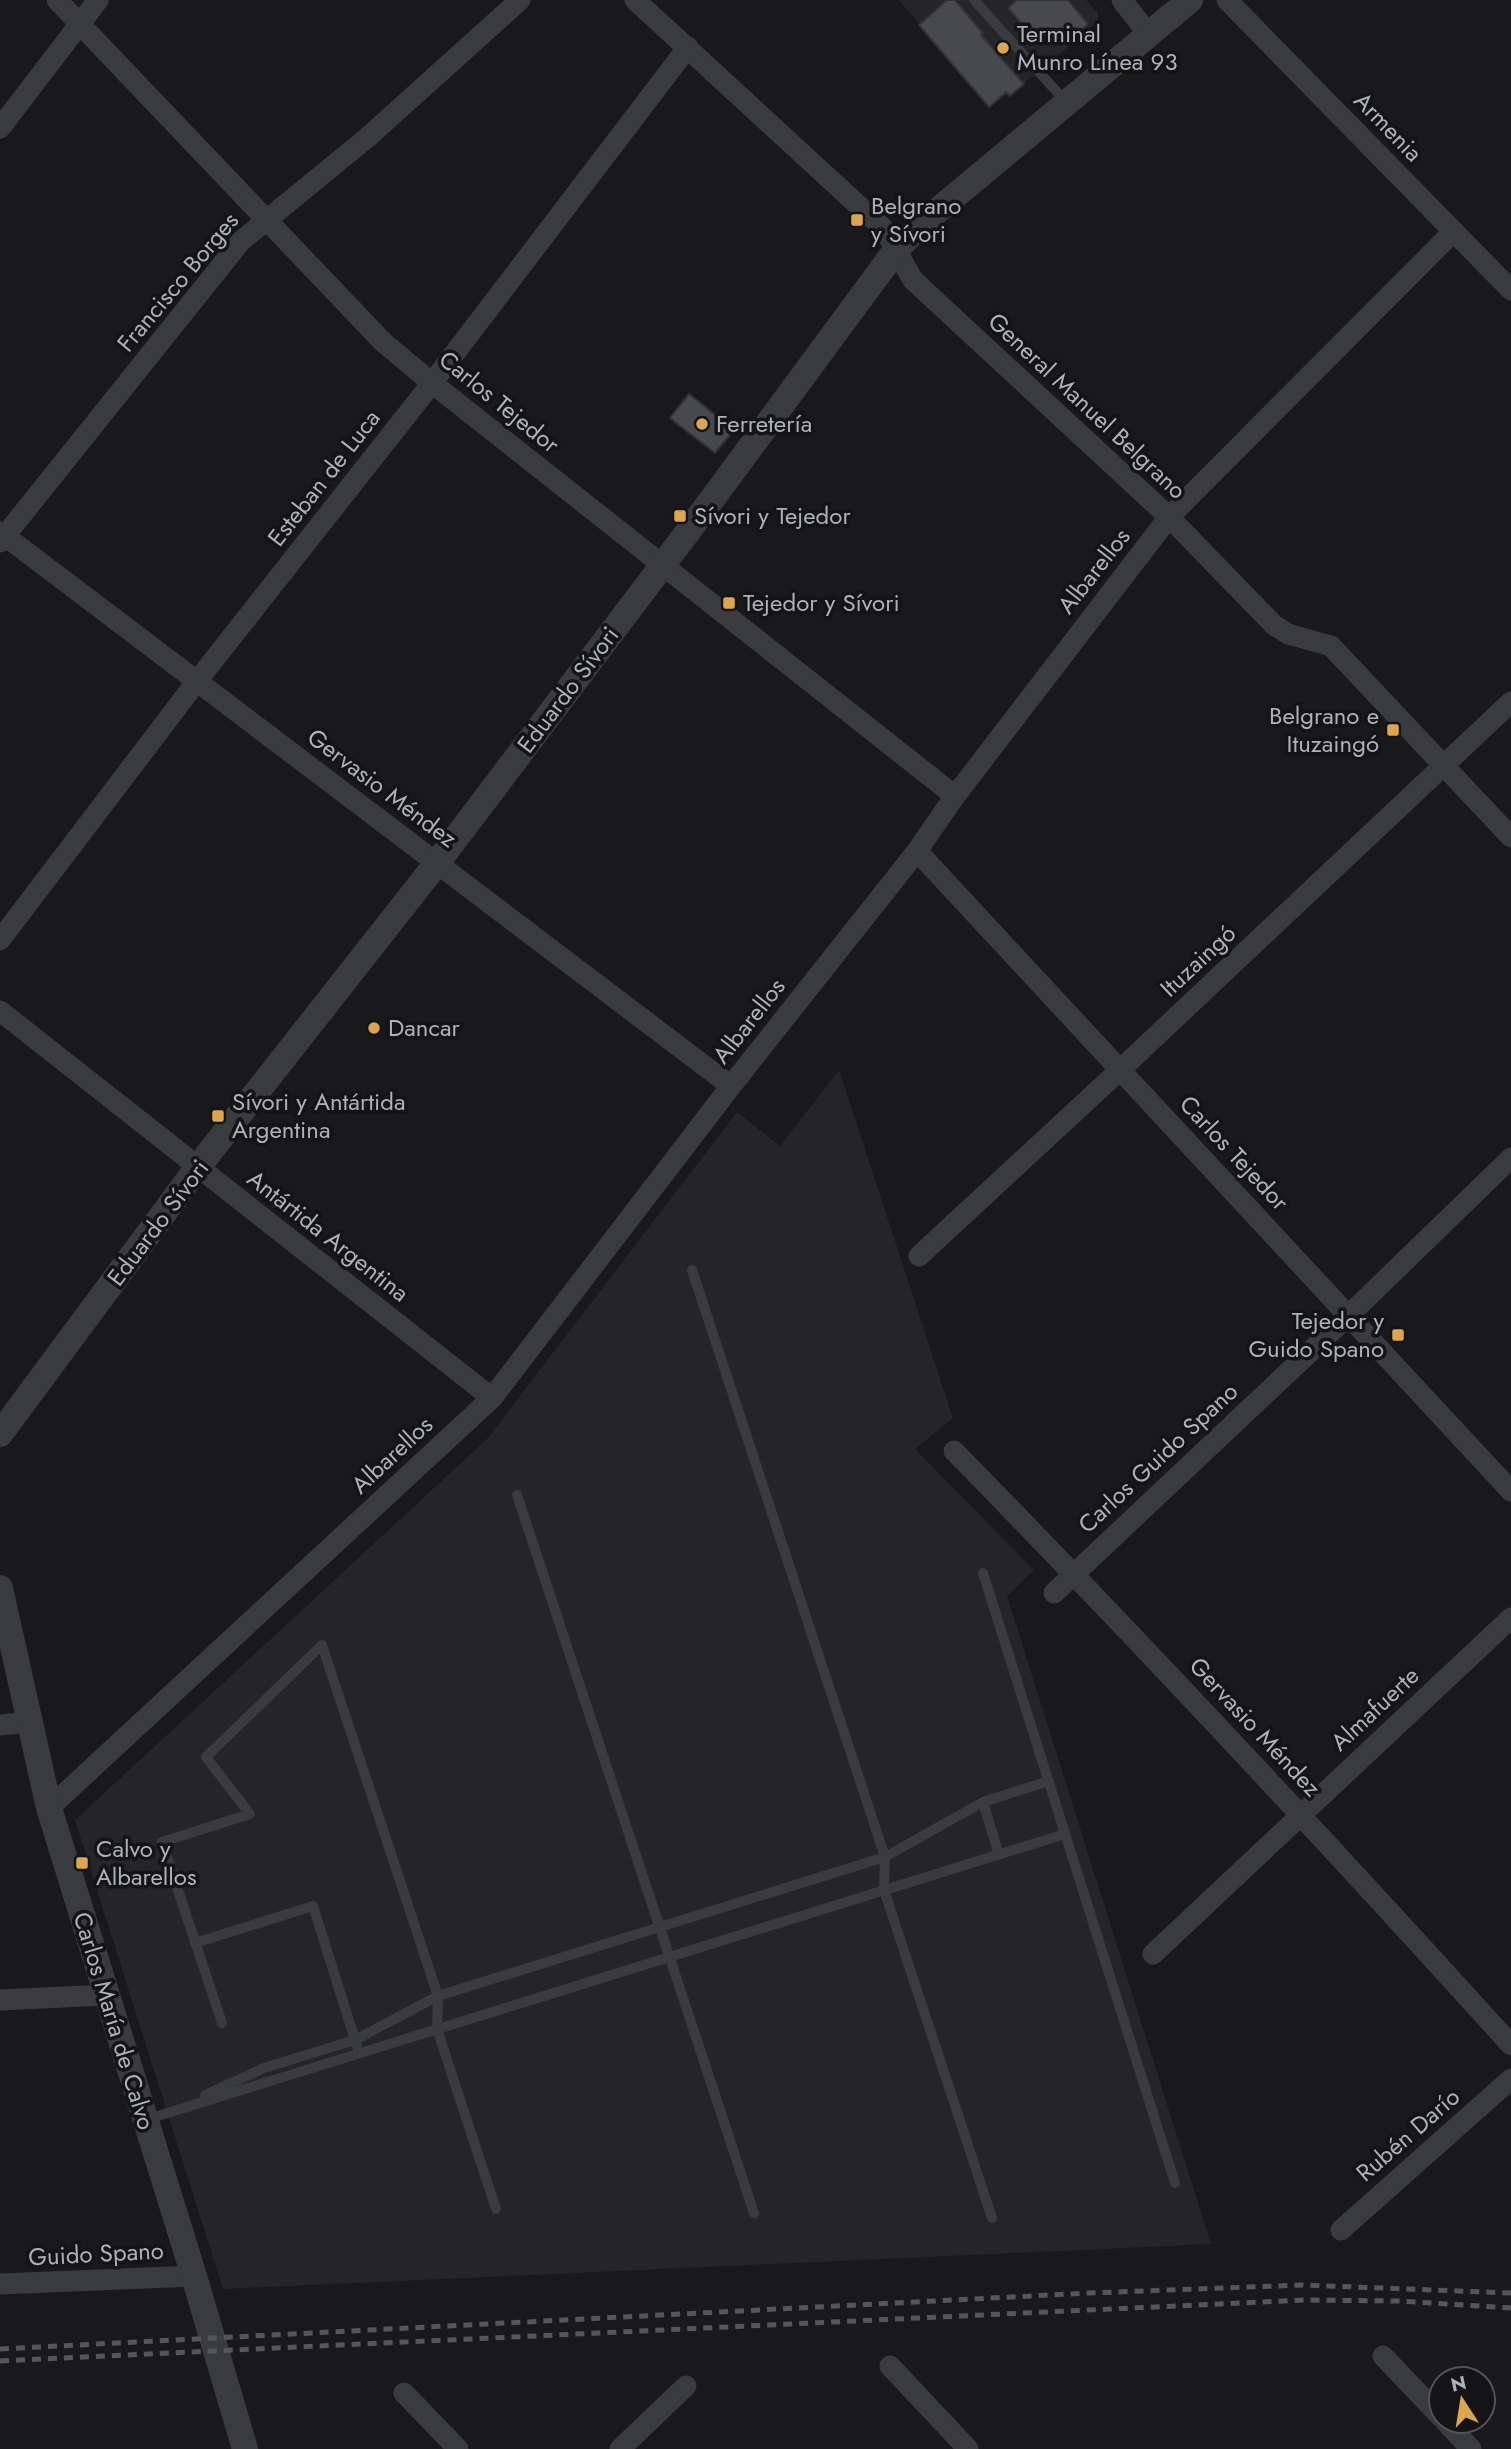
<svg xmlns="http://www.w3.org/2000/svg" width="1511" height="2449" font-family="Jost,sans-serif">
<rect width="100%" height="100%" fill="#19191b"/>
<path fill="#252528" d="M899 0H1086L1098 13V21L1039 72 989 107Z
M839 1070 953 1418 915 1449 1034 1570 1007 1596 1211 2244 223 2289 75 1820 487 1439 737 1112 780 1146Z"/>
<path fill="#48494d" stroke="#333336" stroke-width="2" d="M947 0H955L983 33 981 35 1024 84 1010 96 1006 92 989 107 919 25Z
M1017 0H1068L1088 24 1064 46 1048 28 1035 39 1008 8Z
M689 394 734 430 715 453 670 418Z"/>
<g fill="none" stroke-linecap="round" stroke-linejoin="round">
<path stroke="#3a3b3f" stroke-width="10" d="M974 0 1066 102
M692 1270 885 1857 884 1890 992 2218
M517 1495 754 2213
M983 1573 1175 2183
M983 1802 999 1855
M195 1943 313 1906 357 2046
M222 2023 162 1842 250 1814 206 1757 322 1645 438 1996 437 2029 496 2209
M205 2095 264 2068 355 2040 438 1996 885 1857 983 1802 1049 1781
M145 2120 1065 1834"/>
<path stroke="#3a3b3f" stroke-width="21" d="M57 0 383 342 432 383 955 796
M635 0 884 229 913 280 1169 517 1274 625 1288 634 1331 646 1511 837
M1122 0 1149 35
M1227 0 1511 290
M0 128 98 0
M0 532 731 1086
M0 542 241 241 368 137 520 0
M917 851 1511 1491
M0 940 197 681 432 383 688 47
M0 1011 492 1398
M919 1256 1120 1070 1511 702
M954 1451C1144 1645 1329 1844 1511 2045
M1054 1593 1349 1315 1511 1158
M0 1725 30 1722
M49 1808 492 1398 731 1086 917 851 955 796 1169 517 1453 232
M1153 1954 1511 1618
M0 2000 106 1995
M1341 2230 1511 2079
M0 2284 194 2276
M1383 2356 1441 2417
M890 2366 968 2449
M404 2393 458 2449
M1445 2421 1471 2449
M620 2449 686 2386"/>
<path stroke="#3a3b3f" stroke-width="26" d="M0 1434 198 1167 437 863 693 525 896 250 919 226 1190 0
M0 1588 49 1808 194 2276 245 2449"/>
<path stroke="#54565a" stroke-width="5" stroke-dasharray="9 7" stroke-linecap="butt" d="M0 2349 1089 2293 1303 2285 1511 2293
M0 2361 1303 2300 1400 2301 1511 2308"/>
</g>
<g fill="#dda54f" stroke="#141416" stroke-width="2.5">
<circle cx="1003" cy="48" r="7"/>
<rect x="850" y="213" width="14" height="14" rx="3.5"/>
<circle cx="702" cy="424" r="7"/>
<rect x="673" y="509" width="14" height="14" rx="3.5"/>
<rect x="722" y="596" width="14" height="14" rx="3.5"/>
<rect x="1386" y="723" width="14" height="14" rx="3.5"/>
<circle cx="374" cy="1028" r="7"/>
<rect x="211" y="1109" width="14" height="14" rx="3.5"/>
<rect x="1391" y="1328" width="14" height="14" rx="3.5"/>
<rect x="75" y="1856" width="14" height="14" rx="3.5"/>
</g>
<g text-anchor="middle" stroke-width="7" stroke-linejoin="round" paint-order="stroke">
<g font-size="24" fill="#adb1b9" stroke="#141416" text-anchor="start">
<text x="1017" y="42">Terminal<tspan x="1017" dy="28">Munro Línea 93</tspan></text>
<text x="871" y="214">Belgrano<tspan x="871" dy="28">y Sívori</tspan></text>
<text x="716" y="432">Ferretería</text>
<text x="694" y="524">Sívori y Tejedor</text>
<text x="743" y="611">Tejedor y Sívori</text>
<text x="1379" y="724" text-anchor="end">Belgrano e<tspan x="1379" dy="28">Ituzaingó</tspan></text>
<text x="388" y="1036">Dancar</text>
<text x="232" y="1110">Sívori y Antártida<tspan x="232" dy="28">Argentina</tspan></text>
<text x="1384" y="1329" text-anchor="end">Tejedor y<tspan x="1384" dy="28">Guido Spano</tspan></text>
<text x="96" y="1857">Calvo y<tspan x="96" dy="28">Albarellos</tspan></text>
</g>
<g font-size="24" fill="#adb1b9" stroke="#141416">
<text transform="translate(1388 127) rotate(46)" y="8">Armenia</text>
<text transform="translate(178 282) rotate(-50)" y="8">Francisco Borges</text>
<text transform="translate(499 402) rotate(39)" y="8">Carlos Tejedor</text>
<text transform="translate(1087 406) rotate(43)" y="8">General Manuel Belgrano</text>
<text transform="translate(324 478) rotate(-52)" y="8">Esteban de Luca</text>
<text transform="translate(1094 571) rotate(-52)" y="8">Albarellos</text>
<text transform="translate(568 690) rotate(-53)" y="8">Eduardo Sívori</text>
<text transform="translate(382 788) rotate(37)" y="8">Gervasio Méndez</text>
<text transform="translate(1198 961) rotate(-43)" y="8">Ituzaingó</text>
<text transform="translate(749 1021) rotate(-52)" y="8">Albarellos</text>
<text transform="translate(1234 1153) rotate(47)" y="8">Carlos Tejedor</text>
<text transform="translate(158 1223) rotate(-53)" y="8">Eduardo Sívori</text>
<text transform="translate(328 1236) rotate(38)" y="8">Antártida Argentina</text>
<text transform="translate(392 1455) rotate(-43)" y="8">Albarellos</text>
<text transform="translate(1158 1458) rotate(-43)" y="8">Carlos Guido Spano</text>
<text transform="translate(1375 1709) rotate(-43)" y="8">Almafuerte</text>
<text transform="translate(1255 1727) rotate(47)" y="8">Gervasio Méndez</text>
<text transform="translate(114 2021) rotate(73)" y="8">Carlos María de Calvo</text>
<text transform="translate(1408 2135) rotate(-41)" y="8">Rubén Darío</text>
<text transform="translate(96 2254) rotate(-3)" y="8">Guido Spano</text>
</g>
</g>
<g transform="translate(1462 2400) rotate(348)"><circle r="33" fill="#141416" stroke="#515357" stroke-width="2"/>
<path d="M0-5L12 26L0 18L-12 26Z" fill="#dda54f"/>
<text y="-10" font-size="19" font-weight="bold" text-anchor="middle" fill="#adb1b9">N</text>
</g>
</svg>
